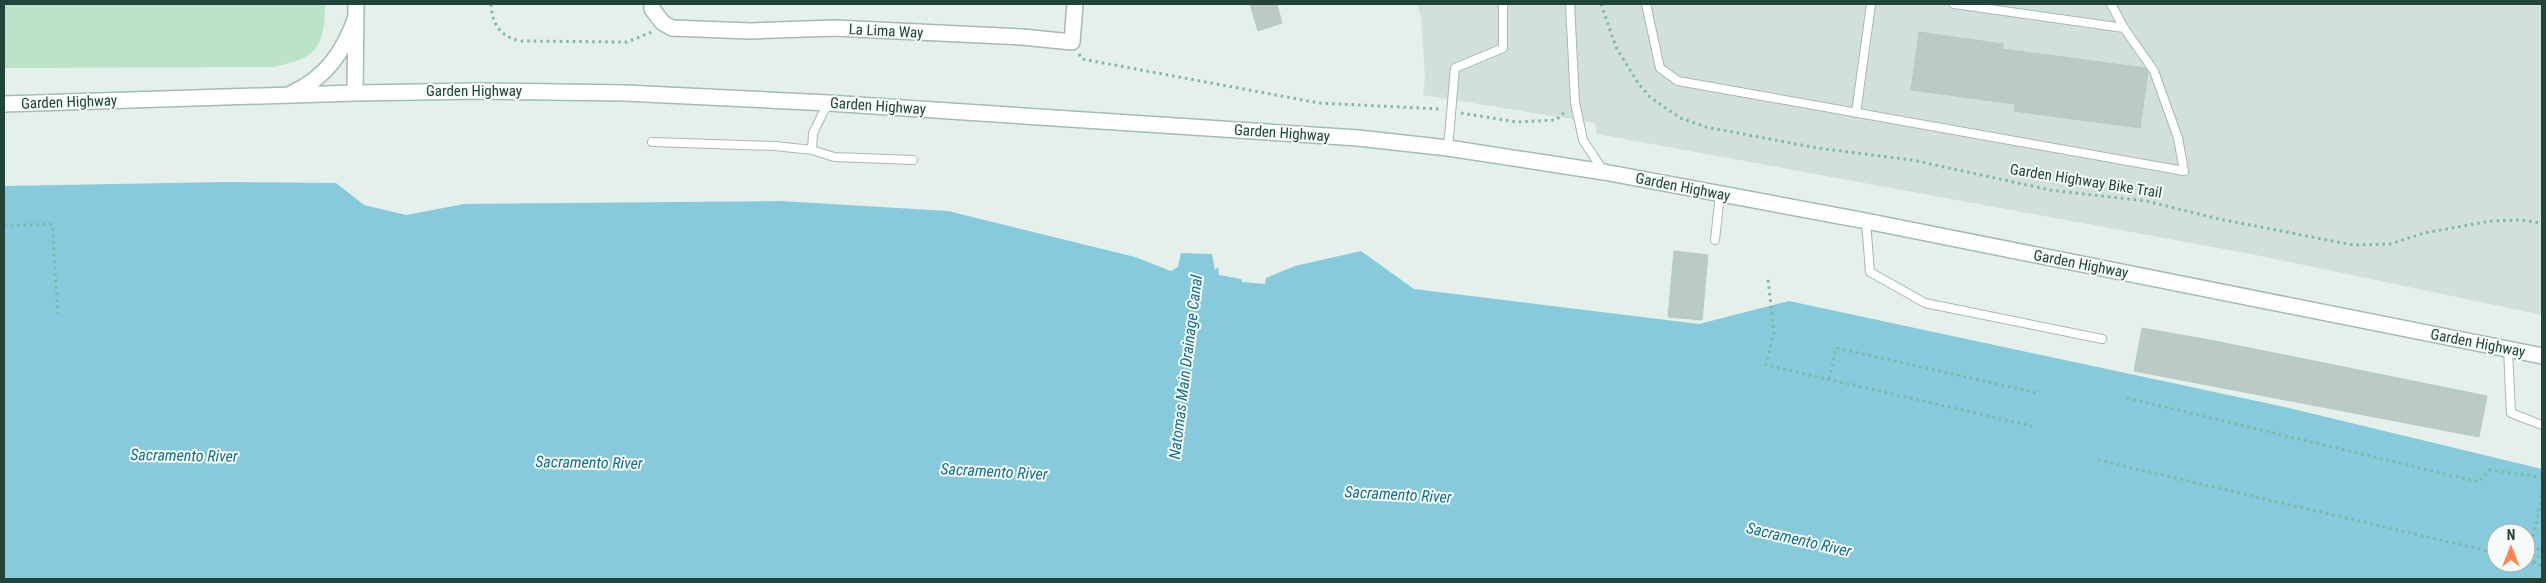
<svg xmlns="http://www.w3.org/2000/svg" width="2546" height="583" font-family="'Roboto Condensed',sans-serif">
<rect width="100%" height="100%" fill="#e5f0eb"/>
<path fill="#d2e0da" d="M1417 4H2542V315L2256 255 1597 134 1595 123 1423 95 1425 78 1421 17Z"/>
<path fill="#bbe3c7" d="M4 4H325C324 49 317 58 273 67L4 68Z"/>
<path fill="#87cadb" fill-rule="evenodd" d="M225 182 336 183 364 205 406 215 464 204 781 201 948 211 1135 257 1171 271 1178 267 1181 253 1212 254 1215 270 1218 267 1219 275 1241 279 1242 282 1265 284 1266 278 1295 266 1361 251 1414 289 1699 324 1789 301 2289 408 2542 469V579H4V186ZM2496 533H2526V563H2496Z"/>
<path fill="#b9cbc4" stroke="#b6cac3" d="M1250 4H1277L1282 23 1258 31Z
M1919 32 2003 44V49L2145 68 2148 72 2140 128 2014 111 2015 104 1911 90Z
M1674 251 1708 255 1702 320 1668 317Z
M2142 328 2215 341 2487 396 2479 437 2134 371Z"/>
<g fill="none" stroke-linecap="round" stroke-linejoin="round">
<defs>
<path id="lane" d="M1570 4 1575 102 1583 140 1604 172
M1646 4 1660 68 1678 81 2184 171 2178 138 2154 71 2124 28 2111 4
M1954 4 2124 28
M1856 113 1871 4
M652 142 775 146 812 150 813 133 828 103
M1448 148 1455 68 1503 48V4
M812 150 834 157 913 160
M1866 221 1870 272 1925 303 2102 339
M1715 240 1720 194
M2508 349 2511 413 2542 425"/>
<path id="street" d="M652 4V9L663 23 672 28 750 31 834 28 1022 37 1072 42 1075 4"/>
<path id="secondary" d="M292 93C326 78 344 51 356 17
M355 93 356 4
M4 104 355 93 481 91 625 93 828 103 1358 138 1448 148 1604 172 1866 221 2542 356"/>
</defs>
<use href="#lane" stroke="#a6b9b3" stroke-width="10"/>
<use href="#street" stroke="#a6b9b3" stroke-width="18"/>
<use href="#secondary" stroke="#a1bdb4" stroke-width="18"/>
<path stroke="#81b7a8" stroke-width="3" stroke-dasharray="2.5 4" stroke-linecap="butt" d="M491 4C492 24 500 37 521 41L627 42 652 32
M1601 4 1616 47 1638 83 1650 97 1680 118 1706 127 1817 148 1912 160 2050 190 2146 201 2219 219 2353 245 2390 244 2424 233 2491 221 2519 220 2542 223
M1079 54 1082 59 1319 103 1440 109
M1461 113 1517 122 1556 120 1566 111
M4 226 52 224 58 316
M1768 280 1774 332 1766 365 2032 426
M1829 379 1836 348 2038 393
M2127 398 2479 482 2489 470 2542 477
M2098 460 2496 553
M2542 485V494
M2542 496 2531 547 2542 550
M2526 561 2542 566
M2534 563 2542 551"/>
<use href="#lane" stroke="#fff" stroke-width="8"/>
<use href="#street" stroke="#fff" stroke-width="15"/>
<use href="#secondary" stroke="#fff" stroke-width="15"/>
</g>
<g text-anchor="middle" stroke-width="4" stroke-linejoin="round" paint-order="stroke">
<g font-size="15" fill="#21443c" stroke="#f6fbf9">
<text transform="translate(886 31) rotate(3)" y="5">La Lima Way</text>
<text x="474" y="96">Garden Highway</text>
<text transform="translate(69 102) rotate(-2)" y="5">Garden Highway</text>
<text transform="translate(878 106) rotate(4)" y="5">Garden Highway</text>
<text transform="translate(1282 133) rotate(4)" y="5">Garden Highway</text>
<text transform="translate(2086 181) rotate(9)" y="5">Garden Highway Bike Trail</text>
<text transform="translate(1683 187) rotate(11)" y="5">Garden Highway</text>
<text transform="translate(2081 264) rotate(11)" y="5">Garden Highway</text>
<text transform="translate(2478 343) rotate(11)" y="5">Garden Highway</text>
</g>
<g font-size="16" font-style="italic" fill="#127089" stroke="#f6fbf9">
<text transform="translate(1185 367) rotate(-83)" y="6">Natomas Main Drainage Canal</text>
<text transform="translate(184 455) rotate(1)" y="6">Sacramento River</text>
<text transform="translate(589 462) rotate(1)" y="6">Sacramento River</text>
<text transform="translate(994 471) rotate(3)" y="6">Sacramento River</text>
<text transform="translate(1398 494) rotate(3)" y="6">Sacramento River</text>
<text transform="translate(1799 539) rotate(13)" y="6">Sacramento River</text>
</g>
</g>
<rect width="2546" height="583" fill="none" stroke="#21443c" stroke-width="10"/>
<g transform="translate(2511 548)"><circle r="24" fill="#f6fbf9" stroke="#a1b2ad"/>
<path d="M0-4L9 19L0 12L-9 19Z" fill="#ff8453"/>
<text y="-8" font-size="14" font-weight="bold" text-anchor="middle" fill="#21443c">N</text>
</g>
</svg>
